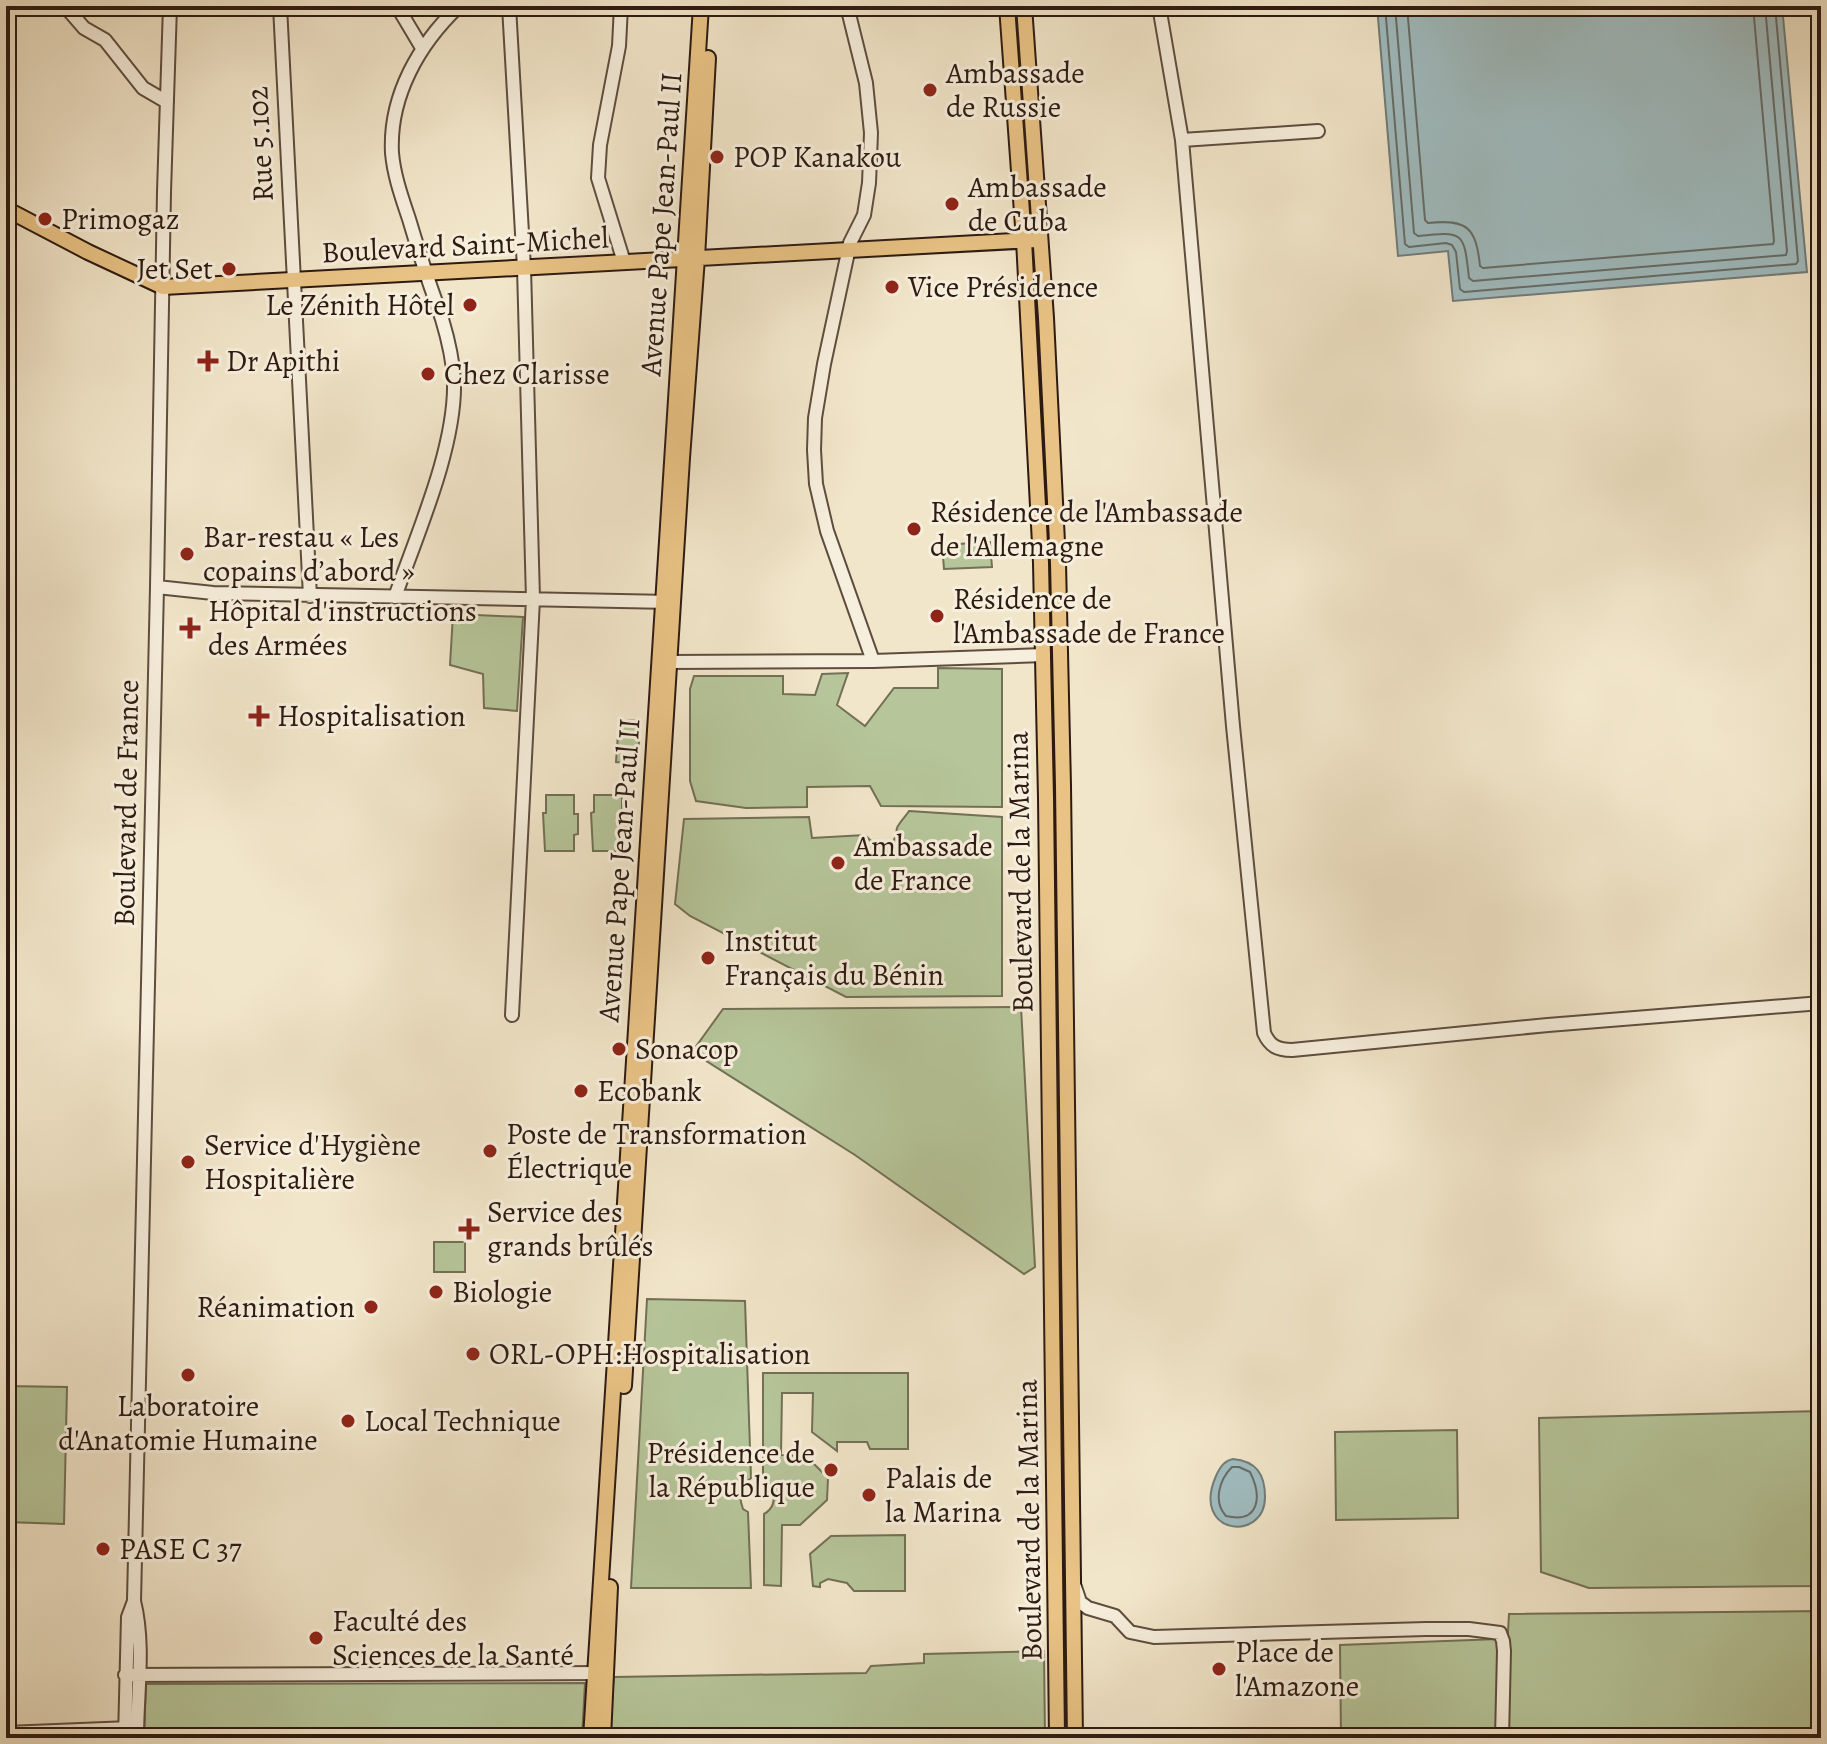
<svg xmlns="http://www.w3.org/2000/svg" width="1827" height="1744" font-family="Alegreya,serif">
<rect width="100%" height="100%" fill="#f2e6ca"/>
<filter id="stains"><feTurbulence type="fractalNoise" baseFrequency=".0025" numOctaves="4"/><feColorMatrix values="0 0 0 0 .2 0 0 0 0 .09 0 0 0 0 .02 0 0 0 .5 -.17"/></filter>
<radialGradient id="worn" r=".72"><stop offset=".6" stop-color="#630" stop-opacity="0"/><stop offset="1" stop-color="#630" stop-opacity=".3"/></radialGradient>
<path fill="#b6c69a" stroke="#727056" stroke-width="2" d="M990 542 992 567 944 569 942 545Z
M453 614 523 617 517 711 484 708 483 674 450 665Z
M938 668 1002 669V807L881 806 870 786 807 787V807L746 808 696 801 690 781V689L694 676H783V694L815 695 822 674 848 673 837 705 865 726 894 688H938Z
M619 720 641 721 637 764 616 762Z
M546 795H574V814H578V834L574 835V851H545L543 813H546Z
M594 795H622V813L626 814V834H622V851H593L591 813 594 812Z
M909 811 1002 817V996L846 997 690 916 675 904 684 819 809 817 812 838 865 835C875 846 889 856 896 835 897 833 896 831 897 828 899 823 906 816 909 811Z
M1021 1007 1035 1267 1024 1274 855 1155 692 1052 723 1009Z
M434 1242H465V1272H434Z
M647 1299 745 1301 751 1478C740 1487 738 1496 743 1509L748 1512 751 1588H631Z
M763 1373H908V1449H870L867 1442H837V1451L812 1432 813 1393H782L781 1455 806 1456 828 1478 827 1500 800 1525H782L781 1586 764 1585V1514C775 1508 774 1499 774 1488L763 1476Z
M6 1386 67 1387 64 1524 6 1522Z
M1821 1411V1586L1589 1588 1541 1572 1539 1418Z
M1457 1430 1458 1518 1336 1520 1335 1432Z
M905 1535V1591H854L847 1583 828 1579 820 1583V1587L813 1586 810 1554 831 1536Z
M1821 1611V1738H1502L1509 1614Z
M1498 1639 1497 1738H1341L1340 1645Z
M1044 1651 1045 1738H608L614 1677 866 1673 871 1666 924 1663V1654Z
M585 1683 582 1738H144L146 1684Z"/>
<path fill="#a0bdc1" stroke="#727c7b" stroke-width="2" d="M1377 6H1782L1807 272 1453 301 1448 251 1398 256Z
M1233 1459C1256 1461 1265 1474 1265 1497 1265 1543 1190 1535 1216 1476 1220 1467 1224 1461 1233 1459Z"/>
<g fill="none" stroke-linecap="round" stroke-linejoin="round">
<path stroke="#666c69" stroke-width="2" d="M1385 6 1405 244 1409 247 1446 243 1452 245 1456 252 1460 289 1464 292 1796 264 1798 261 1775 6
M1395 6 1414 233 1418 236C1464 231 1464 232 1469 278L1473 281 1786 255 1787 251 1765 6
M1407 6 1425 220 1428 223C1467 219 1476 227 1480 266L1483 268 1773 244 1774 241 1753 6
M1232 1467H1239L1250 1472C1262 1496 1260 1524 1226 1516 1213 1502 1219 1480 1232 1467Z"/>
<defs>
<path id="minor" d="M65 6 84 28 105 40 143 88 167 102
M280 6 310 596
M397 6 422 48
M509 6 524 268 533 599 512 1015
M621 6 619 46 600 145 598 178 624 262
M847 6 866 83 871 133 869 183 864 215 850 243 824 364 815 418 814 450 816 484 827 531 873 661
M1159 6 1182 140 1233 726 1264 1033C1270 1046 1277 1050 1292 1050L1548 1025 1821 1003
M1182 140 1318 131
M157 587 213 593 670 602
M395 597C417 534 456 447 454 381 453 360 448 339 442 319 430 286 419 253 409 219 402 198 394 176 392 153 389 96 419 44 459 6
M669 662 873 661 1044 655
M1075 1587 1080 1602 1088 1608 1115 1616 1130 1632 1154 1637 1426 1629H1469L1500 1633 1503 1641 1504 1651 1502 1738
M125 1675 603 1673
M6 1733 130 1728
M125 1738 128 1617 134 1601
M137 1738C137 1693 145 1645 134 1601L157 587 164 192 170 6"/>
<path id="major" d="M1007 6 1024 240 1041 563 1046 798 1057 1738
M1024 6 1046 318 1058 563 1063 786 1075 1738
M6 209 88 252 163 287 1034 240
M624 1386 682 458 697 258 708 58
M591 1738 701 6
M603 1738 610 1587"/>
</defs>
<use href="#minor" stroke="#5e4d3f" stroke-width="16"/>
<use href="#major" stroke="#2d1a11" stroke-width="18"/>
<use href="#minor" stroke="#f7efdd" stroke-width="12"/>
<use href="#major" stroke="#e9c385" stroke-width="14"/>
</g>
<g fill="#8f2418" stroke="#f7efdd" stroke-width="3">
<circle cx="930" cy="90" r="8"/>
<circle cx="717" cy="157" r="8"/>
<circle cx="952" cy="204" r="8"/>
<circle cx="45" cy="219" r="8"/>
<circle cx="229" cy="269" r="8"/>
<circle cx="892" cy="287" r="8"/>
<circle cx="470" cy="305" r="8"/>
<path d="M204 349h8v8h8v8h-8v8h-8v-8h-8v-8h8z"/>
<circle cx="428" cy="374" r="8"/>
<circle cx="914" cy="529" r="8"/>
<circle cx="187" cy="554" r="8"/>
<circle cx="937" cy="616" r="8"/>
<path d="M186 616h8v8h8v8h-8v8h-8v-8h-8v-8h8z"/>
<path d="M255 704h8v8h8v8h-8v8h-8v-8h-8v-8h8z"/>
<circle cx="838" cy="863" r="8"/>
<circle cx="708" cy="958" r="8"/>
<circle cx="619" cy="1049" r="8"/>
<circle cx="581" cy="1091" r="8"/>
<circle cx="490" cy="1151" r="8"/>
<circle cx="188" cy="1162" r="8"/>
<path d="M465 1217h8v8h8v8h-8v8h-8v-8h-8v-8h8z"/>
<circle cx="436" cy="1292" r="8"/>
<circle cx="371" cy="1307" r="8"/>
<circle cx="473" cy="1354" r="8"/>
<circle cx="188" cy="1375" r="8"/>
<circle cx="348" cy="1421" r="8"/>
<circle cx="831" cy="1470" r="8"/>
<circle cx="869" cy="1495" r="8"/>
<circle cx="103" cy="1549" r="8"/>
<circle cx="316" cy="1638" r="8"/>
<circle cx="1219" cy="1669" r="8"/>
</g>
<g text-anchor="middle" stroke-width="6" stroke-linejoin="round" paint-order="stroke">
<g font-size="30" fill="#2d1a11" stroke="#f7efdd" text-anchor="start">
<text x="946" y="83">Ambassade<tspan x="946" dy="34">de Russie</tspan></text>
<text x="733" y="167">POP Kanakou</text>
<text x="968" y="197">Ambassade<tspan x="968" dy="34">de Cuba</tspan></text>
<text x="61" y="229">Primogaz</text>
<text x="213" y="279" text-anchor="end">Jet Set</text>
<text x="908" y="297">Vice Présidence</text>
<text x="454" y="315" text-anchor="end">Le Zénith Hôtel</text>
<text x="226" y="371">Dr Apithi</text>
<text x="444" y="384">Chez Clarisse</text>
<text x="930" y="522">Résidence de l'Ambassade<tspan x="930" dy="34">de l'Allemagne</tspan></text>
<text x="203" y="547">Bar-restau « Les<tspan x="203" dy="34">copains d’abord »</tspan></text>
<text x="953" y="609">Résidence de<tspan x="953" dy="34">l'Ambassade de France</tspan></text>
<text x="208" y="621">Hôpital d'instructions<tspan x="208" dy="34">des Armées</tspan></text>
<text x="277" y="726">Hospitalisation</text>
<text x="854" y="856">Ambassade<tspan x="854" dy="34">de France</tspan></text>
<text x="724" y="951">Institut<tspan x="724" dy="34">Français du Bénin</tspan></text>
<text x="635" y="1059">Sonacop</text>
<text x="597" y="1101">Ecobank</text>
<text x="506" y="1144">Poste de Transformation<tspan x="506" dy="34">Électrique</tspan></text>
<text x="204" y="1155">Service d'Hygiène<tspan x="204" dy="34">Hospitalière</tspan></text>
<text x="487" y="1222">Service des<tspan x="487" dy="34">grands brûlés</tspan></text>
<text x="452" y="1302">Biologie</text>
<text x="355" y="1317" text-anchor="end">Réanimation</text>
<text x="489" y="1364">ORL-OPH:Hospitalisation</text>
<text x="188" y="1416" text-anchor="middle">Laboratoire<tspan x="188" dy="34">d'Anatomie Humaine</tspan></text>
<text x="364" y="1431">Local Technique</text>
<text x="815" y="1463" text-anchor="end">Présidence de<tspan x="815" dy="34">la République</tspan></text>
<text x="885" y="1488">Palais de<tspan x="885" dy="34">la Marina</tspan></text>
<text x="119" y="1559">PASE C 37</text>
<text x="332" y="1631">Faculté des<tspan x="332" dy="34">Sciences de la Santé</tspan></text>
<text x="1235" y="1662">Place de<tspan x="1235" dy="34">l'Amazone</tspan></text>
</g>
<g font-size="30" fill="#2d1a11" stroke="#f7efdd">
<text transform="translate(260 144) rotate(-93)" y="10">Rue 5.102</text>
<text transform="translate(661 224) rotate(-86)" y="10">Avenue Pape Jean-Paul II</text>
<text transform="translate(465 245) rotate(-3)" y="10">Boulevard Saint-Michel</text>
<text transform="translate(126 803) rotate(-89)" y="10">Boulevard de France</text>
<text transform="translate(619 870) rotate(-86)" y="10">Avenue Pape Jean-Paul II</text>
<text transform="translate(1020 872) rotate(-91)" y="10">Boulevard de la Marina</text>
<text transform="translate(1029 1520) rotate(-91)" y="10">Boulevard de la Marina</text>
</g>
</g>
<rect width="1827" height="1744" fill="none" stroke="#f2e6ca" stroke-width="32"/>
<rect x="8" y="8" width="1811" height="1728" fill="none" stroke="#2d1a11" stroke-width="4"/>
<rect x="16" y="16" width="1795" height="1712" fill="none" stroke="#2d1a11" stroke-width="2"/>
<rect width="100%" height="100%" filter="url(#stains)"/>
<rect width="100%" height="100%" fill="url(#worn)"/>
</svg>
